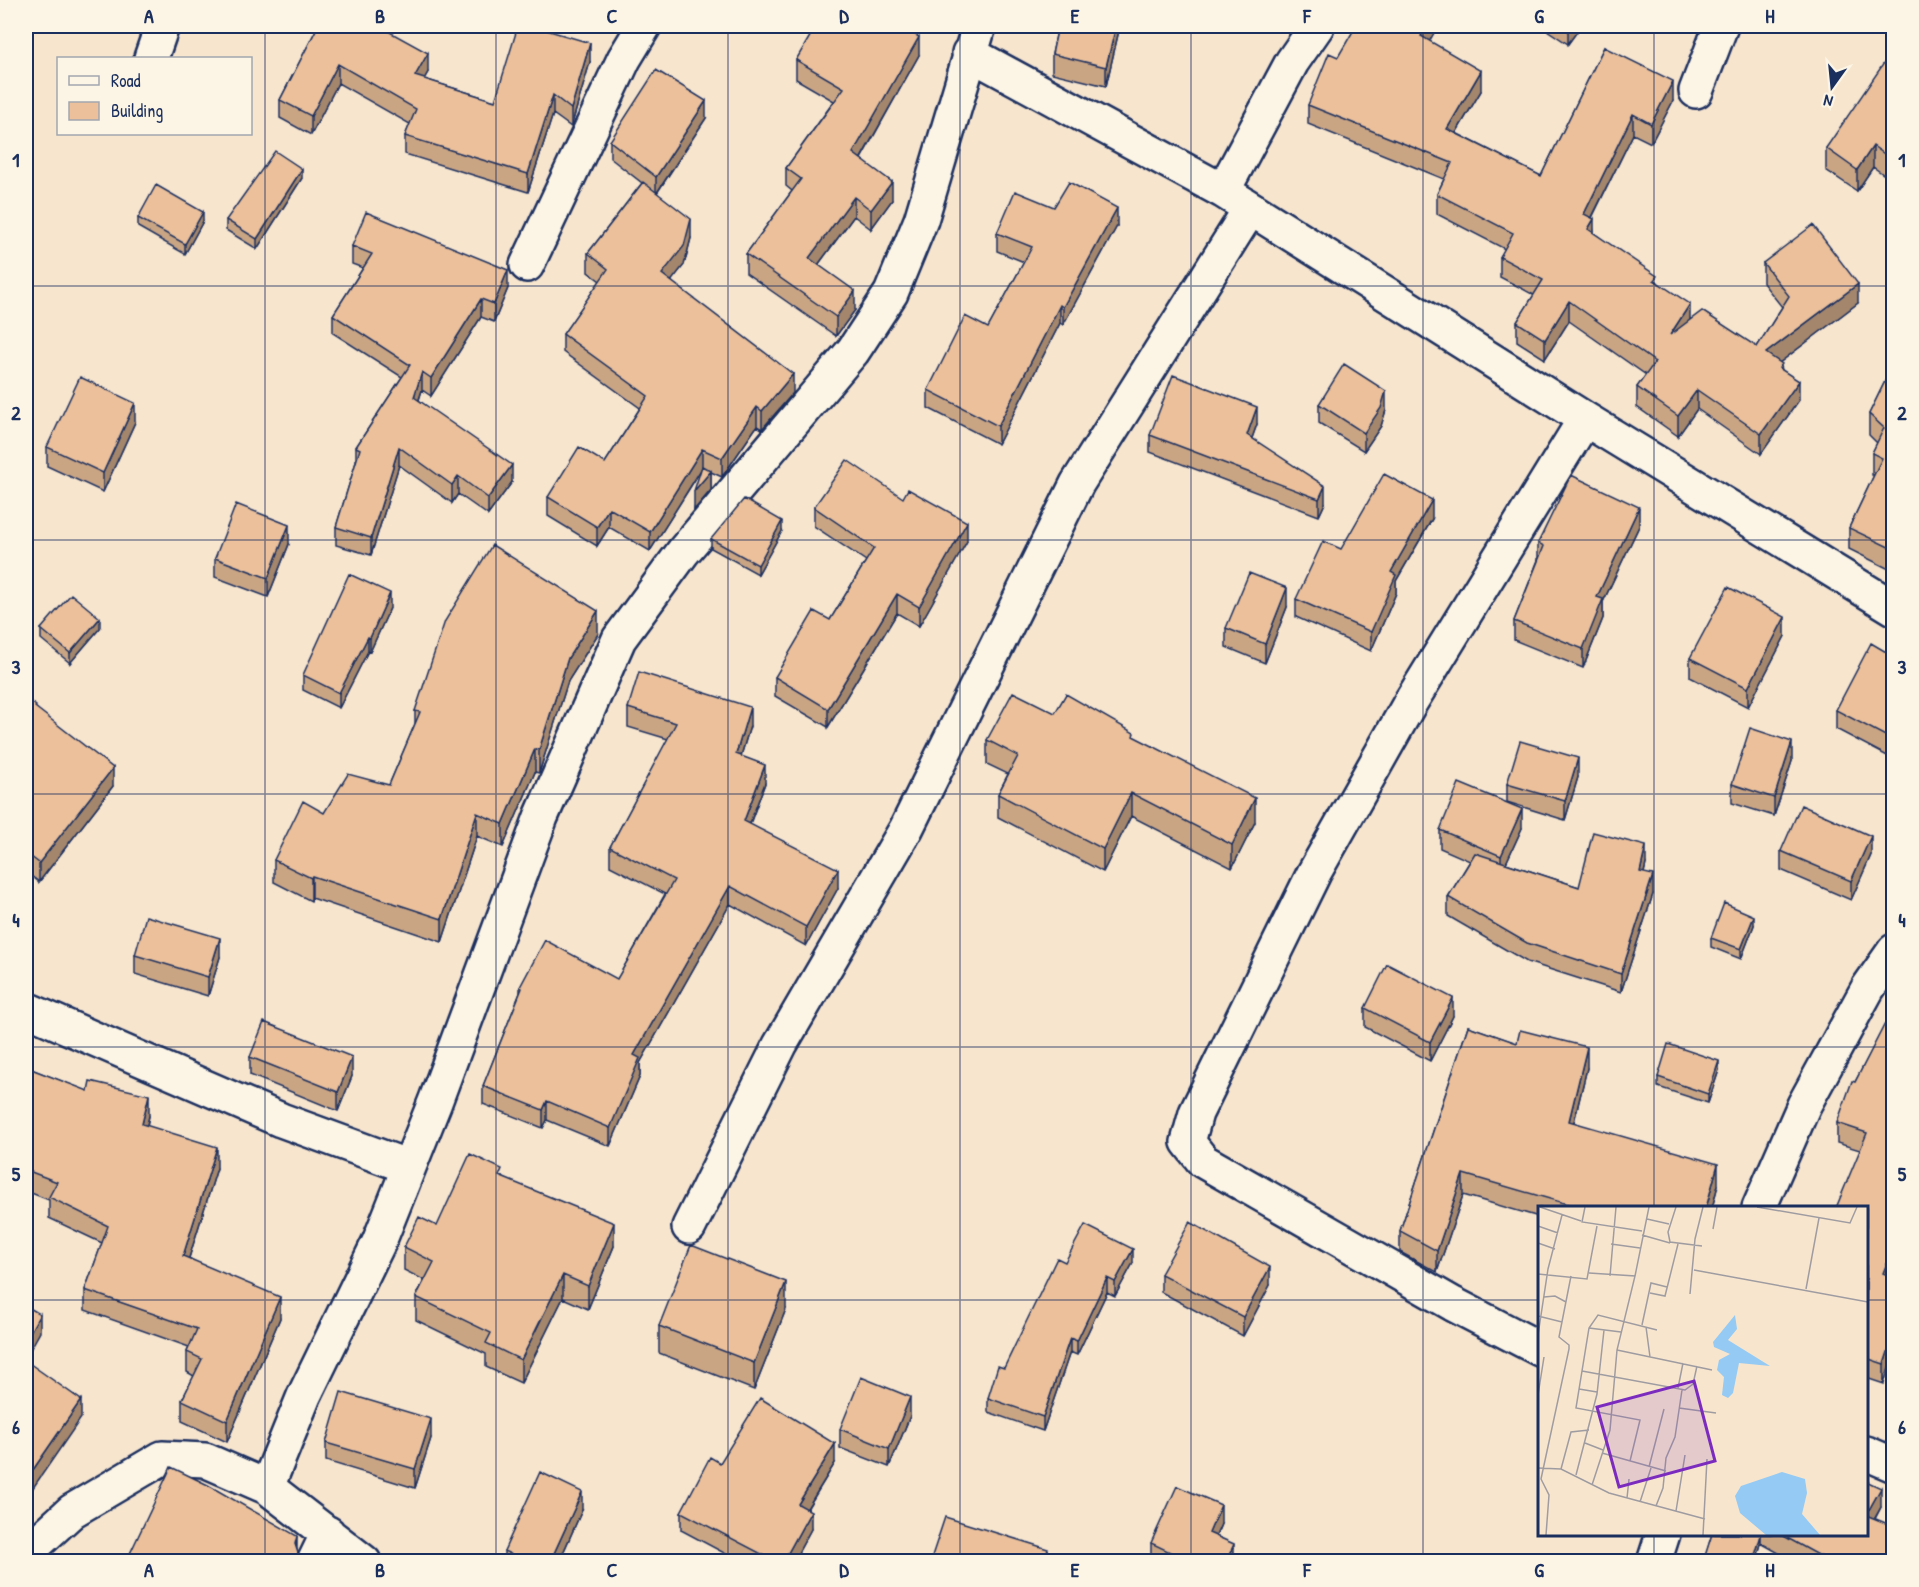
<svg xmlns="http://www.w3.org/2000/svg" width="1919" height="1587" font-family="'Patrick Hand',sans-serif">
<rect width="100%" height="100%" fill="#f7e5ce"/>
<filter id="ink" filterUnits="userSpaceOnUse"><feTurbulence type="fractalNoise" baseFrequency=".0167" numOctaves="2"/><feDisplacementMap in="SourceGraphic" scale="12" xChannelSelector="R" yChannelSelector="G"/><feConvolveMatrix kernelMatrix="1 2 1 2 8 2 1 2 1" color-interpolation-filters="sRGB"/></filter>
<g filter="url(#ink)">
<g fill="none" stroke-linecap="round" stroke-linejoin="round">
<defs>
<path id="minor" d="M969 53 1223 191 1585 419 1894 608
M151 58 162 26
M1696 91 1721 26
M1223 191 1292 62 1317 26
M527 265 624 59 644 26
M26 1009 281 1120 409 1167
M1759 1208 1804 1105 1868 988 1894 951
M689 1227 780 1045 906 829 1077 484 1250 209
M1540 1349 1453 1304 1203 1161 1188 1142 1196 1113 1314 873 1410 703 1585 419
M1866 1453 1894 1465
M267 1487 304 1396 379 1242 435 1102 541 817 619 639 683 552 853 351 891 293 921 220 979 26
M26 1553 72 1511 162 1458 205 1460 267 1487 364 1562
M314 1562 328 1533
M1654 1562 1663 1534"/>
</defs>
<use href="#minor" stroke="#1b2f5e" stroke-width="38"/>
<use href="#minor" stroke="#fcf5e5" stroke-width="33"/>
</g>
<path fill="#caa584" stroke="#1b2f5e" stroke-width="1.5" d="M318 26 428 72 424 79 495 101 590 62 571 127 553 114 528 192 405 154V136L410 124 338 83 311 135 280 118V100Z
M1058 26H1120L1106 86 1052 73V54Z
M1541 26H1581L1568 44Z
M1429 41 1481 91 1456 133 1541 176 1604 47 1673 101 1651 143 1633 134 1592 218 1594 233 1657 281 1690 319 1757 347 1782 307 1763 283V263L1858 303 1780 362 1782 370 1799 400 1761 454 1697 409 1678 436 1637 407V387L1646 375 1569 321 1545 359 1517 341V322L1534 295 1500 277V257L1505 249 1437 214V194L1444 179 1308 124V105L1338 57Z
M919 55 861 159 892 200 871 229 854 216 818 265 855 310 836 336 746 273V254L792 191 786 186V168L834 101 796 79V60Z
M1893 66V181L1873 167 1857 191 1826 170V148Z
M706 118 657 193 691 238 684 265 671 281 793 393 762 429 757 426 722 477 711 472V490L694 510 701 470 650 551 609 527 597 546 548 516V497L605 463 640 408 563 352V334L600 281 588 272V253L642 183 610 158V141Z
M302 178 257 249 226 230V220Z
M1054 207 1117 226 1063 325 1060 323 998 444 928 408V390L988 328 1024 262 997 251V233Z
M138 218 203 221 185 254 138 227Z
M352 246 508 288 494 322 481 317 431 396 422 390 419 400 512 482 488 515 458 494 452 503 399 465 371 555 336 545V527L356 462V447L402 377 333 333V315L363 268 352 264Z
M1893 365V571L1849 549V528L1874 475H1872V453L1877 443 1869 435V414Z
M1319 404 1386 410 1381 426 1364 451 1319 423Z
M135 422 103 492 47 466V447Z
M1257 424 1252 438 1325 503 1319 516 1150 452V435Z
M814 507 967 541 919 626 897 613 828 727 775 696V677L830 620 866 561 814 526Z
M1432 519 1396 581V593L1371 651 1296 617V599Z
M1639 526 1603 602V618L1583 668 1514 640V621L1538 560V543Z
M782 531 758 574 711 548V539Z
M289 544 268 597 215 577V558Z
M1287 607 1265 663 1226 647V628Z
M390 608 370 652 368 651 339 708 303 690V675Z
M100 628 70 663 41 639V629Z
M598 634 568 681 539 773 535 772 503 847 477 836 442 942 312 898 311 901 274 882V860L324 813 389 785 415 724V711Z
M1785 636 1748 707 1690 677V658Z
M1893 656V759L1836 729V710Z
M26 698 113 786 39 882 26 872Z
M628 708 750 726 741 756 765 783 750 824 838 888 806 946 730 904 640 1063V1076L610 1146 547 1120 543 1128 483 1104V1086L520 993V987L617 979 665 894 610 866V847L668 739 628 727Z
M1055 713 1134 737 1255 822 1232 868 1131 816 1103 872 998 817V794L1008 774 987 764V740Z
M1792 761 1774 816 1732 803V784Z
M1578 777 1565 820 1507 802V784Z
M1522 828 1506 863 1579 887 1646 864 1644 873 1653 894 1621 992 1527 962 1448 916V897L1470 861 1440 848V830Z
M1781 851 1871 855 1851 900 1781 870Z
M1754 925 1741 959 1711 947V938Z
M135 955 220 957 208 996 135 974Z
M1365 1008 1453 1016 1430 1061 1365 1027Z
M1893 1010V1268L1890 1276 1884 1384 1866 1378V1208L1860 1150 1837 1143V1123L1855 1082Z
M1468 1026 1587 1068 1574 1122 1718 1185 1712 1208H1539V1217L1463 1195 1437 1272 1400 1252V1231Z
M250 1057 352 1076 338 1111 250 1075Z
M26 1067 149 1116 147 1126 217 1168 189 1258 280 1318 227 1442 182 1421V1400L194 1376 187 1372V1352L189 1347 85 1310V1290L102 1243 49 1218V1200L26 1191Z
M1719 1070 1708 1103 1658 1087V1077Z
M502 1177 614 1246 588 1309 563 1298 521 1383 486 1367V1354L416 1320V1297L424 1280 404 1270V1247L437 1226Z
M1065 1262 1133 1263 1115 1296 1107 1292 1077 1355 1070 1352 1043 1431 988 1412V1398Z
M1161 1274 1270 1285 1243 1336 1161 1292Z
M786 1309 754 1390 659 1353V1326Z
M910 1416 889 1467 840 1448V1429Z
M431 1438 415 1488 326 1461V1443Z
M720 1463H835L807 1509 811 1529 793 1562H741L681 1530V1512Z
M1866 1481 1881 1507 1875 1519 1893 1562H1795L1761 1543 1756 1562H1704L1712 1534H1866Z
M582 1510 559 1562H504V1551Z
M1221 1524 1216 1536 1234 1562H1151V1543Z"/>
<path fill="#a4866c" stroke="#1b2f5e" stroke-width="1.5" d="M1116 26H1120L1106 86V67Z
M1427 26H1438L1421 56V36Z
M1568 26H1581L1568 44Z
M919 37V55L853 172V153Z
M590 43V62L571 127V109Z
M428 53V72L415 95V76Z
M338 64V83L311 135V116Z
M1481 71V91L1447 148V129Z
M1673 81V101L1651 143V124Z
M553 95V114L528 192V174Z
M706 101V118L656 194V177Z
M1633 114V134L1584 233V214Z
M1873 146V167L1857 191V170Z
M302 169V178L257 249V239Z
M892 182V200L871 229V210Z
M854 197V216L809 277V258Z
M1117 208V226L1063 325V307Z
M203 212V221L185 254V244Z
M691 219V238L684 265 662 293V274Z
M1594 219V238L1588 229Z
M508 270V288L494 322V304Z
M1858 284V303L1766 373V353Z
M855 291V310L836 336V317Z
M481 299V317L431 396V378Z
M1569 301V321L1545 359V340Z
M1690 304V323L1670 335Z
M1060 305V323L998 444V426Z
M422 372V390L414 415V397Z
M793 374V393L762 429V411Z
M1799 381V400L1761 454V434Z
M1697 390V409L1678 436V416Z
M1386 391V410L1381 426 1364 451V433Z
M135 403V422L103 492V473Z
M757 407V426L722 477V458Z
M1257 407V424L1247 452V435Z
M399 447V465L371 555V538Z
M702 449V468L650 551V532Z
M512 465V482L488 515V498Z
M711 471V490L694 510V491Z
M458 476V494L452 503V485Z
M1325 486V503L1319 516V499Z
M1432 500V519L1396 581V593L1371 651V632L1391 572Z
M1639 507V526L1603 602V618L1583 668V649L1597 597Z
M609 508V527L597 546V527Z
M782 521V531L758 574V565Z
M967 522V541L919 626V607Z
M289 525V544L268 597V578Z
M1287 588V607L1265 663V644Z
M390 593V608L370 652V638Z
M897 594V613L828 727V709Z
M598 611V634L568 681 539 773V750L568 658Z
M1785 617V636L1748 707V688Z
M100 618V628L70 663V653Z
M368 637V651L339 708V693Z
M750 707V726L736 772V754Z
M1792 742V761L1774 816V798Z
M535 749V772L503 847V824Z
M1578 758V777L1565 820V801Z
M765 765V783L744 839V821Z
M113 768V786L39 882V863Z
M1131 793V816L1103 872V849Z
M1255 798V822L1232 868V845Z
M1522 809V828L1501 874V856Z
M477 813V836L442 942V919Z
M1871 836V855L1851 900V881Z
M1646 846V864L1640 890V872Z
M838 869V888L806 946V927Z
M1653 875V894L1621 992V974Z
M312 876V898L311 901V878Z
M730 886V904L640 1063V1076L610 1146V1128L634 1055Z
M1754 916V925L1741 959V949Z
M220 938V957L208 996V977Z
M1453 998V1016L1430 1061V1042Z
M1587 1047V1068L1569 1142V1121Z
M352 1057V1076L338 1111V1092Z
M1719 1061V1070L1708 1103V1094Z
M149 1095V1116L142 1145V1124Z
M547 1101V1120L543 1128V1110Z
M217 1147V1168L183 1277V1256Z
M1718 1164V1185L1712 1208H1706Z
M1463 1174V1195L1437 1272V1251Z
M614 1223V1246L588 1309V1286Z
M1893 1248V1268L1883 1293V1273Z
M1133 1249V1263L1115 1296V1282Z
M1270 1267V1285L1243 1336V1317Z
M563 1275V1298L521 1383V1360Z
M1107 1278V1292L1077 1355V1341Z
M786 1282V1309L754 1390V1363Z
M280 1297V1318L227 1442V1421Z
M40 1314V1332L26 1357V1339Z
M1893 1337V1356L1884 1384V1364Z
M1070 1338V1352L1043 1431V1417Z
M910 1397V1416L889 1467V1449Z
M81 1400V1418L26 1498V1480Z
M431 1419V1438L415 1488V1469Z
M835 1444V1463L798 1523V1504Z
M1881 1488V1507L1866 1534V1515Z
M582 1492V1510L559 1562H550Z
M1221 1505V1524L1209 1552V1533Z
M811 1511V1529L793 1562H783Z
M1761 1535V1544L1756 1562H1753Z
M297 1536V1555L298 1553V1562H293Z
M1234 1544V1562H1226Z
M1048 1549V1562H1044Z"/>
<path fill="#ebc09a" stroke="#1b2f5e" stroke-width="1.5" d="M318 26H379L428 53 415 76 495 101 518 26H533L590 43 571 109 553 95 528 174 405 136 416 109 338 64 311 116 280 100Z
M816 26H900L919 37 853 153 892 182 871 210 854 197 809 258 855 291 836 317 746 254 801 179 786 168 844 88 796 60Z
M1058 26H1116L1106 67 1052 54Z
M1356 26H1427L1421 36 1481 71 1447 129 1541 176 1604 47 1673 81 1651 124 1633 114 1584 214 1594 219 1588 229 1657 276 1654 280 1690 304 1670 335 1702 311 1757 347 1789 296 1763 263 1813 225 1858 284 1766 353 1782 364 1779 368 1799 381 1761 434 1697 390 1678 416 1637 387 1655 362 1569 301 1545 340 1517 322 1543 280 1500 257 1513 233 1437 194 1452 163 1308 105 1329 53 1338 57Z
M1886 60 1893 66V160L1873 146 1857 170 1826 148Z
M656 70 706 101 656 177 610 141Z
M275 151 302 169 257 239 226 220Z
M643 182 691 219 684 246 662 274 793 374 762 411 757 407 722 458 702 449 650 532 609 508 597 527 548 497 579 447 605 463 648 396 563 334 608 269 588 253Z
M1069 182 1117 208 1063 307 1060 305 998 426 928 390 965 316 988 328 1032 247 997 233 1015 191 1054 207Z
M156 185 203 212 185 244 138 218Z
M366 212 508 270 494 304 481 299 431 378 422 372 414 397 512 465 488 498 458 476 452 485 399 447 371 538 336 527 360 449 356 447 410 365 333 315 372 254 352 246Z
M1344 364 1386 391 1381 408 1364 433 1319 404Z
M1893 365V549L1849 528 1882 458 1872 453 1884 428 1869 414Z
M1173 375 1257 407 1247 435 1325 486 1319 499 1150 435Z
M80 377 135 403 103 473 47 447Z
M847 460 903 498 908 489 967 522 919 607 897 594 828 709 775 677 814 611 830 620 874 548 814 507Z
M702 466 711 471 694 491Z
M1384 474 1432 500 1391 572 1396 575 1371 632 1296 599 1323 541 1341 549Z
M1571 475 1639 507 1597 597 1603 599 1583 649 1514 621 1544 546 1538 543Z
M744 499 782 521 758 565 711 539Z
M236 504 289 525 268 578 215 558Z
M492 545 598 611 568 658 539 750 535 749 503 824 477 813 442 919 312 876 311 878 274 860 303 801 324 813 348 774 389 785 420 712 415 711 445 621Z
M1249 573 1287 588 1265 644 1226 628Z
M349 574 390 593 370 638 368 637 339 693 303 675Z
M1728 587 1785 617 1748 688 1690 658Z
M71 594 100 618 70 653 41 629Z
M1871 643 1893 656V740L1836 710Z
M639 672 750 707 736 754 765 765 744 821 838 869 806 927 730 886 634 1055 640 1058 610 1128 547 1101 543 1110 483 1086 522 988 520 987 545 940 617 979 674 880 610 847 676 723 628 708Z
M1013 692 1055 713 1066 694 1134 733 1133 736 1255 798 1232 845 1131 793 1103 849 998 794 1018 756 987 740Z
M26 698 36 706 35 707 113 768 39 863 26 853Z
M1750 728 1792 742 1774 798 1732 784Z
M1520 741 1578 758 1565 801 1507 784Z
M1459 783 1522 809 1501 856 1440 830Z
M1801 805 1871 836 1851 881 1781 851Z
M1593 832 1646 846 1640 872 1653 875 1621 974 1527 943 1448 897 1475 853 1579 887Z
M1724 903 1754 916 1741 949 1711 938Z
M146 916 220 938 208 977 135 955Z
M1387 964 1453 998 1430 1042 1365 1008Z
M1892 1010H1893V1248L1883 1273 1893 1277V1337L1884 1364 1866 1358V1208H1836L1867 1133 1837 1123 1852 1081 1855 1082Z
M264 1022 352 1057 338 1092 250 1057Z
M1468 1026 1517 1043 1520 1030 1587 1047 1569 1121 1718 1164 1706 1208H1581L1463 1174 1437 1251 1400 1231Z
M1668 1044 1719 1061 1708 1094 1658 1077Z
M26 1067 88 1091 90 1081 149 1095 142 1124 217 1147 183 1256 280 1297 227 1421 182 1400 202 1359 187 1352 197 1329 85 1290 108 1226 49 1197 57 1182 26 1170Z
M470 1154 502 1169 499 1176 614 1223 588 1286 563 1275 521 1360 486 1343 491 1333 416 1297 434 1262 404 1247 419 1217 437 1226Z
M1190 1222 1270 1267 1243 1317 1161 1274Z
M1085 1225 1133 1249 1115 1282 1107 1278 1077 1341 1070 1338 1043 1417 988 1398 998 1366 1004 1368 1057 1258 1065 1262Z
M691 1245 786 1282 754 1363 659 1326Z
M26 1306 40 1314 26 1339Z
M26 1361 81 1400 26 1480Z
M861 1377 910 1397 889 1449 840 1429Z
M341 1392 431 1419 415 1469 326 1443Z
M760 1398 835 1444 798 1504 811 1511 783 1562H777L681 1512 710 1457 720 1463Z
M171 1467 208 1485 297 1536 295 1544 298 1553 293 1562H126Z
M540 1472 582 1492 550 1562H527L504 1551Z
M1866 1481 1881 1488 1866 1515Z
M1177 1486 1221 1505 1209 1533 1234 1544 1226 1562H1191L1151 1543Z
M1866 1515 1893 1526V1562H1831L1780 1534H1866Z
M945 1517 1048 1549 1044 1562H930Z
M1712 1534H1760L1761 1535 1753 1562H1713L1704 1559Z"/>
</g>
<path fill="none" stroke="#1b2f5e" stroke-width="1.5" stroke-opacity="0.55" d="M265 26V1562M496 26V1562M728 26V1562M960 26V1562M1191 26V1562M1423 26V1562M1654 26V1208M26 286H1894M26 540H1894M26 794H1894M26 1047H1894M26 1300H1540M1866 1300H1894M1654 1534V1562"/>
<g transform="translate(1538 1206)">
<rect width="330" height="330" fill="#f7e5ce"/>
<path d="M197 109 199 123 190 134 232 160 201 157 195 187 190 192 184 189 186 171 179 164 181 154 192 148 176 141 175 136ZM244 266 267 273 269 287 264 308 282 329H228L202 307 197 290 203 280Z" fill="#94caf3"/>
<path fill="none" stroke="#9f9ca1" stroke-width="1.5" d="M2 1 43 15M47 1 44 16 104 25M138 1 130 26 132 36 164 40M219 1 312 17 319 1M109 13 131 18M0 20 20 27M175 23 179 1M104 29 132 37M0 37 17 43M73 38 102 42M156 64 330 96M51 67 97 70 79 144 72 224 54 279M0 68 49 73 59 20M72 70 78 1M97 70 111 1M268 83 281 12M112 87 127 90 140 38M152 88 157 33 165 1M6 91 17 90 28 96M0 110 24 116M104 119 113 77 129 81M108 121 112 151M51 122 83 126M0 129 10 63 24 9M79 144 174 164M44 165 147 184 155 178 159 160M140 182 145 157M41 183 59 186M0 189 6 151M141 202 178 207M47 237 65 244M64 247 128 265M92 255 102 214 38 202 51 122 60 109 119 124M111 261 126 203M0 262 23 263 71 287 167 313M23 263 33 226 51 224M38 269 59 188 66 124M89 292 91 273M102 296 113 262M118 300 125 282 128 252 137 231 144 184M138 305 147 249M8 329 11 289 3 273 31 143V139L21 131 33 70M165 329 169 253"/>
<path fill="#7b2cbf" fill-opacity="0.15" stroke="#7b2cbf" stroke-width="3" d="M156 175 177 255 81 281 59 201Z"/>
<rect width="330" height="330" fill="none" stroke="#1b2f5e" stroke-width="3"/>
</g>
<rect width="1919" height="1587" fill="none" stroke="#fcf5e5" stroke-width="66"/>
<rect x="57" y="57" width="195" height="78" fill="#fcf5e5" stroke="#a2a6af" stroke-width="1.5"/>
<rect x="69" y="76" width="30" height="9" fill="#fcf5e5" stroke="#a2a6af" stroke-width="1.5"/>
<text x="111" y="87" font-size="18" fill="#1b2f5e">Road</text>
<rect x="69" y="102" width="30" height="18" fill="#ebc09a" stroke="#a2a6af" stroke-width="1.5"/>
<text x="111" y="117" font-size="18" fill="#1b2f5e">Building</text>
<g transform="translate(1832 87) rotate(195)" stroke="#fcf5e5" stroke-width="4.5" paint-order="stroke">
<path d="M0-4.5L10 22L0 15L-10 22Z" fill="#1b2f5e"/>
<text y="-9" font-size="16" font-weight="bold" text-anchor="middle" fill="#1b2f5e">N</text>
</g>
<rect x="33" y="33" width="1853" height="1521" fill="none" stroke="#1b2f5e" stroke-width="2"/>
<g font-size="20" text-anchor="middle" font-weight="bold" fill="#1b2f5e">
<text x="149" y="23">A</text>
<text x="380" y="23">B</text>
<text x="612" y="23">C</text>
<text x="844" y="23">D</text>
<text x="1075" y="23">E</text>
<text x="1307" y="23">F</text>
<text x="1539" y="23">G</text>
<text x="1770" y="23">H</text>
<text x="16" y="167">1</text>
<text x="1902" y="167">1</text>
<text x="16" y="420">2</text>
<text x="1902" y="420">2</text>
<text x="16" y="674">3</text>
<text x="1902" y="674">3</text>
<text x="16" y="927">4</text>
<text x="1902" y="927">4</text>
<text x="16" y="1181">5</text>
<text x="1902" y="1181">5</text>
<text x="16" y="1434">6</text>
<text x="1902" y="1434">6</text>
<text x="149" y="1577">A</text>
<text x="380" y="1577">B</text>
<text x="612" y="1577">C</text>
<text x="844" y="1577">D</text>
<text x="1075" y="1577">E</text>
<text x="1307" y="1577">F</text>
<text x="1539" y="1577">G</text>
<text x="1770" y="1577">H</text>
</g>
</svg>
